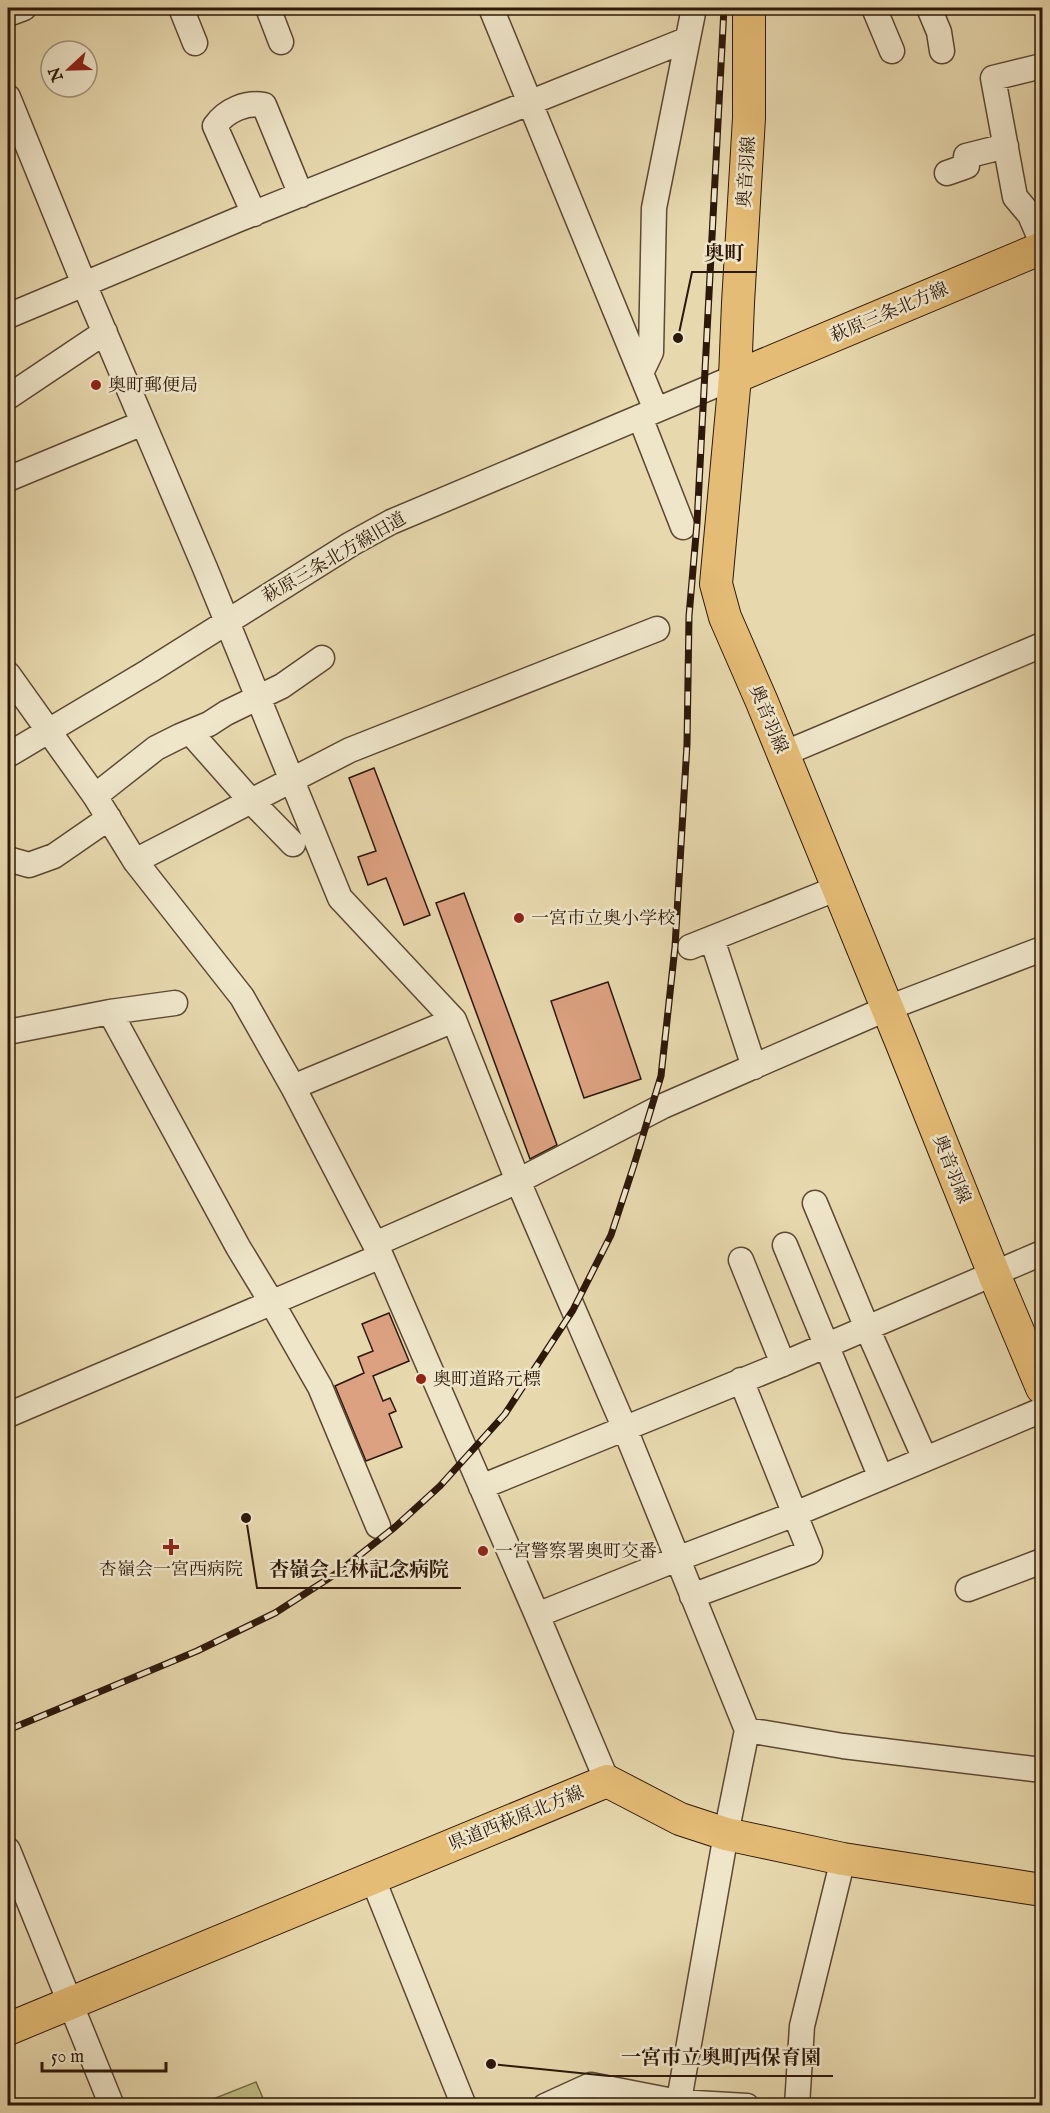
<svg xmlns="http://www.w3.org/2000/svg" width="1050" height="2113" font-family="'IM FELL English','Noto Serif JP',serif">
<rect width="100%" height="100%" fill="#e7d8ad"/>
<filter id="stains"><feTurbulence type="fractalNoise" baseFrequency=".00333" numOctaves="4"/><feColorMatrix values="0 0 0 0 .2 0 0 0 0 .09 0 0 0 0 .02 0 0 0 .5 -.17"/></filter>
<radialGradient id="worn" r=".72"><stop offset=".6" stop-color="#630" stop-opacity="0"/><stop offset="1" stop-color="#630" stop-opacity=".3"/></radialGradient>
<path fill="#bebc84" stroke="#766a47" stroke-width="1.5" d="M256 2082 266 2105H198Z"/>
<path fill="#dba180" stroke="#2d180a" stroke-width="1.5" d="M374 768 430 915 404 925 386 878 368 885 358 857 376 851 349 778Z
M464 893 557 1145 530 1159 436 903Z
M608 982 641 1079 584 1098 551 1001Z
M389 1313 409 1361 373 1376 383 1401 390 1398 396 1411 389 1414 402 1447 366 1461 335 1386 364 1373 358 1357 373 1351 362 1324Z"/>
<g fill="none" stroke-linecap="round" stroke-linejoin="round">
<defs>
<path id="minor" d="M181 8 195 43
M268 8 281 42
M491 8 656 410
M874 8 892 51
M929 8 939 32 942 51
M8 14 24 8
M1042 66 993 78 1015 197 1030 215 1042 243
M8 97 84 284 205 568 340 898 454 1020 518 1181 625 1429 747 1730 726 1834 678 2106
M947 173 967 166 966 156 1006 146
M254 214 215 126C226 110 246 102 264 105L301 195
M8 316 237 220 686 40
M641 373 651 352 654 208 694 8
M8 397 105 332
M640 417 683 527
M8 479 143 423
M8 674 95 796 135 861 242 997 293 1087 381 1256 537 1615 607 1781
M190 732 252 802 293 844
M783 754 1042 645
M8 755 149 671 351 544 391 522 735 377
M95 796 156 748 180 736 209 724 226 713 282 686 322 658
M8 859 29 865 54 856 109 818
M135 861 350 750 657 629
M712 939 754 1067
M690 947 838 888
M110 1012 238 1247 272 1303 320 1387 378 1526
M8 1032 110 1012 175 1003
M293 1087 454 1020
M815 1203 867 1328 925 1459
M375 1244 518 1181 663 1106 888 1008 1042 949
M785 1245 881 1478
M741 1260 783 1364
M8 1415 381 1256
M481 1487 783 1364 1042 1253
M968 1589 1042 1561
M692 1596 810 1552 741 1380
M537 1615 677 1559 795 1514 1042 1410
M747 1730 843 1746 1042 1770
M8 1850 112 2106
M372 1877 464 2106
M545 2106 591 2085 678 2102 747 2106
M797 2106 802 2026 843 1859"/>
<path id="major" d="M749 8V118L738 303 735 377 716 584 725 617 762 702 902 1044 994 1274 1042 1388
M735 377 1042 248
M8 2029 607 1781 680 1819 726 1834 843 1859 1042 1890"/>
</defs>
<use href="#minor" stroke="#5c4833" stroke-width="27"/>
<use href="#major" stroke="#2d180a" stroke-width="34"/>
<use href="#minor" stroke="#efe6ca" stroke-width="24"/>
<use href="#major" stroke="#e4bc76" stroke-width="32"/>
<defs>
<path id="rail" d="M8 1730 197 1651 275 1613 337 1573 395 1527 440 1486 505 1414 573 1310 611 1235 634 1165 661 1076 675 947 687 744 689 616 697 523 724 8"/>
</defs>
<use href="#rail" stroke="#2d180a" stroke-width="7"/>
<use href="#rail" stroke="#efe6ca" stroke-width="4.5" stroke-dasharray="14" stroke-linecap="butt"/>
</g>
<g fill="#8f2418" stroke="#efe6ca" stroke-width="2">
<circle cx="96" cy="385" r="6"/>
<circle cx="519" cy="918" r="6"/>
<circle cx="421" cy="1379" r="6"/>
<path d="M168 1538h6v6h6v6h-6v6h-6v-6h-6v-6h6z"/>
<circle cx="483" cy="1551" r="6"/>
</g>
<g text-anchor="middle" stroke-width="5" stroke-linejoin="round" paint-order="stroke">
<g font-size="18" fill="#2d180a" stroke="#efe6ca">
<text transform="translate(746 172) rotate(-86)" y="6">奥音羽線</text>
<text transform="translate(889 312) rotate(-23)" y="6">萩原三条北方線</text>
<text transform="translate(334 557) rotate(-30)" y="6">萩原三条北方線旧道</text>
<text transform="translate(769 719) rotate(67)" y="6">奥音羽線</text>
<text transform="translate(952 1169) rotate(68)" y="6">奥音羽線</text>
<text transform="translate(516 1818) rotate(-22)" y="6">県道西萩原北方線</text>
</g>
<g font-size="18" fill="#2d180a" stroke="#efe6ca" text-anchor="start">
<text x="108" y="391">奥町郵便局</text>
<text x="531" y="924">一宮市立奥小学校</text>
<text x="433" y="1385">奥町道路元標</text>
<text x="495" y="1557">一宮警察署奥町交番</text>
<text x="171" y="1575" text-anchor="middle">杏嶺会一宮西病院</text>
</g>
</g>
<path fill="none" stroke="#2d180a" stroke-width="2" d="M678 338L692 272H756M246 1518L257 1588H461M491 2064L609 2076H833"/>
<g fill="#2d180a" stroke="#efe6ca" stroke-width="2">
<circle cx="678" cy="338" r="6"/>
<circle cx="246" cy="1518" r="6"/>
<circle cx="491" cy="2064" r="6"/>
</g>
<g font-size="20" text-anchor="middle" font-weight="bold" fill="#2d180a" stroke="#efe6ca" stroke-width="5" stroke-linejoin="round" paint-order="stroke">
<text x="724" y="260">奥町</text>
<text x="359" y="1576">杏嶺会上林記念病院</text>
<text x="721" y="2064">一宮市立奥町西保育園</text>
</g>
<rect width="1050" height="2113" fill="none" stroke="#e7d8ad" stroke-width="30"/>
<rect x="9" y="9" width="1032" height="2095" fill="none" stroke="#2d180a" stroke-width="3"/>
<rect x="15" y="15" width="1020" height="2083" fill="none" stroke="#2d180a" stroke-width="1.5"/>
<g transform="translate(69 69) rotate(248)"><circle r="28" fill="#efe6ca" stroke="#a1947d" stroke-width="1.5"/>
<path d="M0-4.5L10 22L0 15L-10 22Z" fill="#8f2418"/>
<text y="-9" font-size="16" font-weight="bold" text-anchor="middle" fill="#2d180a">N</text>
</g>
<path d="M42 2062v9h124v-9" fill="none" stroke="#2d180a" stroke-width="3"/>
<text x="51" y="2062" font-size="18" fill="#2d180a" stroke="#efe6ca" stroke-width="4.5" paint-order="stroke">50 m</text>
<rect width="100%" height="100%" filter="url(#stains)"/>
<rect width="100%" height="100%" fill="url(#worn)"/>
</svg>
